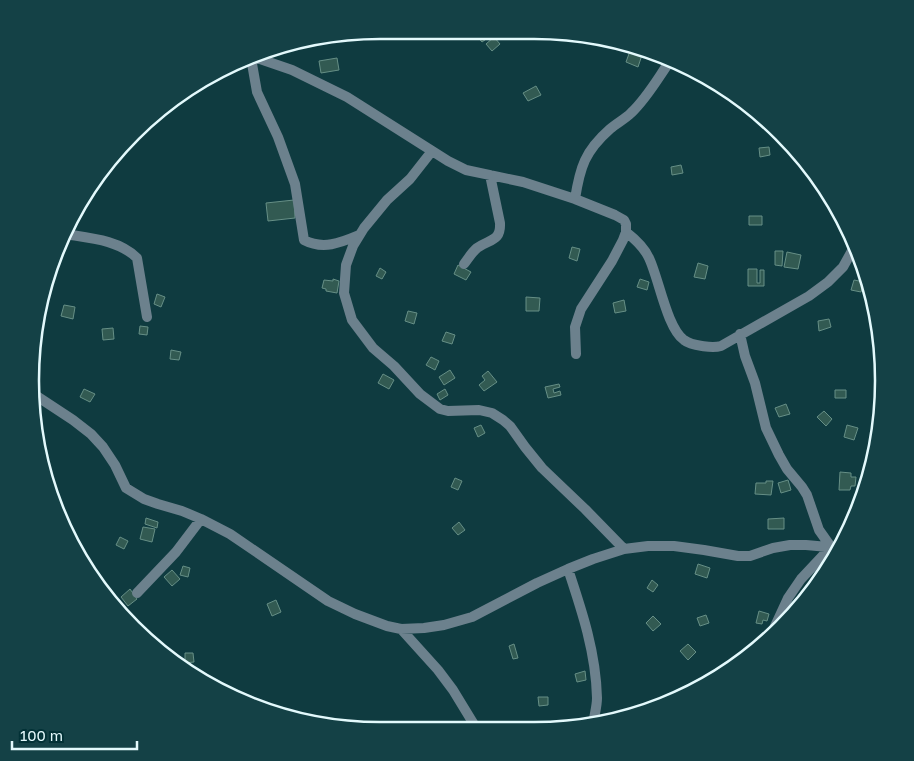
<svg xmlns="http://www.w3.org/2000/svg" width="914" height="761" font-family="'Golos Text',sans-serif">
<rect width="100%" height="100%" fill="#0f3b40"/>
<path fill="#325a52" stroke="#668f86" d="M480 31 491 32 493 34 482 42 476 35Z
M494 37 500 44 492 51 486 44Z
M630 51 636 53 640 52 641 54 642 55 638 67 626 62Z
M337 58 339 70 321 73 319 61Z
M536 86 541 95 528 101 523 93Z
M769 147 770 155 760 157 759 148Z
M681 165 683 173 672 175 671 167Z
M294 200 295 218 268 221 266 203Z
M749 216H762V225H749Z
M572 247 580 249 577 261 569 258Z
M775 251H783L782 266 775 265Z
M787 252 801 255 798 269 784 267Z
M860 254 863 266H855L854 255Z
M698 263 708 266 705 279 694 277Z
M458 265 471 272 466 280 454 274Z
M380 268 386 272 382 279 376 276Z
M748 269H757V283H760V270H764V286H748Z
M333 279 339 281 337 293 326 291V289L322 288 324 280 333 281Z
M640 279 649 282 647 290 637 287Z
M854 280 864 282 861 292 851 290Z
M157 294 165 297 161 307 154 304Z
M526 297 540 298 539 311H526Z
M624 300 626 311 615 313 613 303Z
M64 305 75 307 73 319 61 316Z
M408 311 417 313 414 324 405 321Z
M829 319 831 327 819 331 818 321Z
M140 326 148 327 147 335 139 334Z
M113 328 114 339 103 340 102 329Z
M446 332 455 335 452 344 442 341Z
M171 350 181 352 179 360 170 359Z
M431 357 439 361 435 370 426 365Z
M450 370 455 378 444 385 439 377Z
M488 371 497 382 484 391 479 385 485 380 482 376Z
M383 374 394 380 389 389 378 383Z
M559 384 560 387 553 389 554 393 560 391 561 395 548 398 545 387Z
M84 389 95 394 90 402 80 397Z
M445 389 448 395 440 400 437 394Z
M835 390H846V398H835Z
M786 404 790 414 779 417 775 408Z
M824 411 832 419 826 426 817 417Z
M481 425 485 433 478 437 474 428Z
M847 425 858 428 854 440 844 437Z
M840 472 851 473V477H856L855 486H851L850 490H839Z
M455 478 462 481 458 490 451 487Z
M788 480 791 490 781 493 778 483Z
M766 481H773L771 495 755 494 756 483H766Z
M146 518 158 522 157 528 145 524Z
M784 518V529H768V519Z
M459 522 465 530 458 535 452 528Z
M143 527 155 529 152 542 140 539Z
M120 537 128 541 124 549 116 545Z
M698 564 710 568 707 578 695 574Z
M183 566 190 568 188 577 180 575Z
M172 570 180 579 172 586 164 577Z
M652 580 658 585 653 592 647 588Z
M130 589 137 599 128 606 121 597Z
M276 600 281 612 272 616 267 604Z
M759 611 769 614 767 621 763 620 762 624 756 623Z
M706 615 709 623 700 626 697 618Z
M653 616 661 624 653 631 646 623Z
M514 644 518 658 513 659 509 646Z
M688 644 696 652 688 660 680 651Z
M185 653H193L194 662 185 663Z
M585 671 586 680 577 682 575 674Z
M538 697H548V705L539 706Z"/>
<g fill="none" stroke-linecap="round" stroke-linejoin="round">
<path stroke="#6c818d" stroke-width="10" d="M254 57 292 70 347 97 448 161 466 170 523 182 575 199 615 215 624 220 626 224V232L623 240 612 261 581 309 575 327 576 354
M251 58 257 92 278 137 295 184 304 240C323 250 340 243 359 235
M432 151 410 179 387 200 364 228 353 246 346 265 344 293 352 320 373 348 394 366 420 394 440 409 448 411 479 410 492 413 503 420 510 426 525 447 542 468 585 509 624 549
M575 199C580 167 585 151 610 129 617 123 625 119 631 113 647 98 658 78 670 61
M626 232C635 239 644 247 649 258 659 279 667 328 684 340 689 344 695 345 702 346 709 347 714 348 721 346L809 296 828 282 843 267 853 249 857 247
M65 234C90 238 119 240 137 258L147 317
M464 264C468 259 472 252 477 248 489 239 501 242 500 223L490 175
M740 334 745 356 755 383 766 428 779 455 787 469 802 487 807 495 819 530 831 547 801 579 788 598 770 637
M32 393 73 420 91 434 103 447 115 465 126 488 144 499 158 504 182 511 201 519 230 534 328 601 355 614 387 626 401 629 424 628 444 625 472 617 537 583 568 569 593 559 624 549 648 546H674L704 550 738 556H750L773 548 790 545H806L839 548
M568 569C582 611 596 653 597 698 597 707 594 716 593 725
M137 593 176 552 201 519
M401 629 438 670 453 690 478 731"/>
</g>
<path d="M0 0H914V761H0ZM380 39H534A341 341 0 0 1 875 380V381A341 341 0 0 1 534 722H380A341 341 0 0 1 39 381V380A341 341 0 0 1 380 39Z" fill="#144146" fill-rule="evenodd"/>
<path fill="none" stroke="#e3f9fc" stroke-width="2.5" d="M380 39H534A341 341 0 0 1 875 380V381A341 341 0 0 1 534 722H380A341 341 0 0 1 39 381V380A341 341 0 0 1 380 39Z"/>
<path d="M12 741v8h125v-8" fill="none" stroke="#e3f9fc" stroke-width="2.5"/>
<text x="20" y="741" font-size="15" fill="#e3f9fc" stroke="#023136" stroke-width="4" paint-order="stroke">100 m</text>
</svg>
